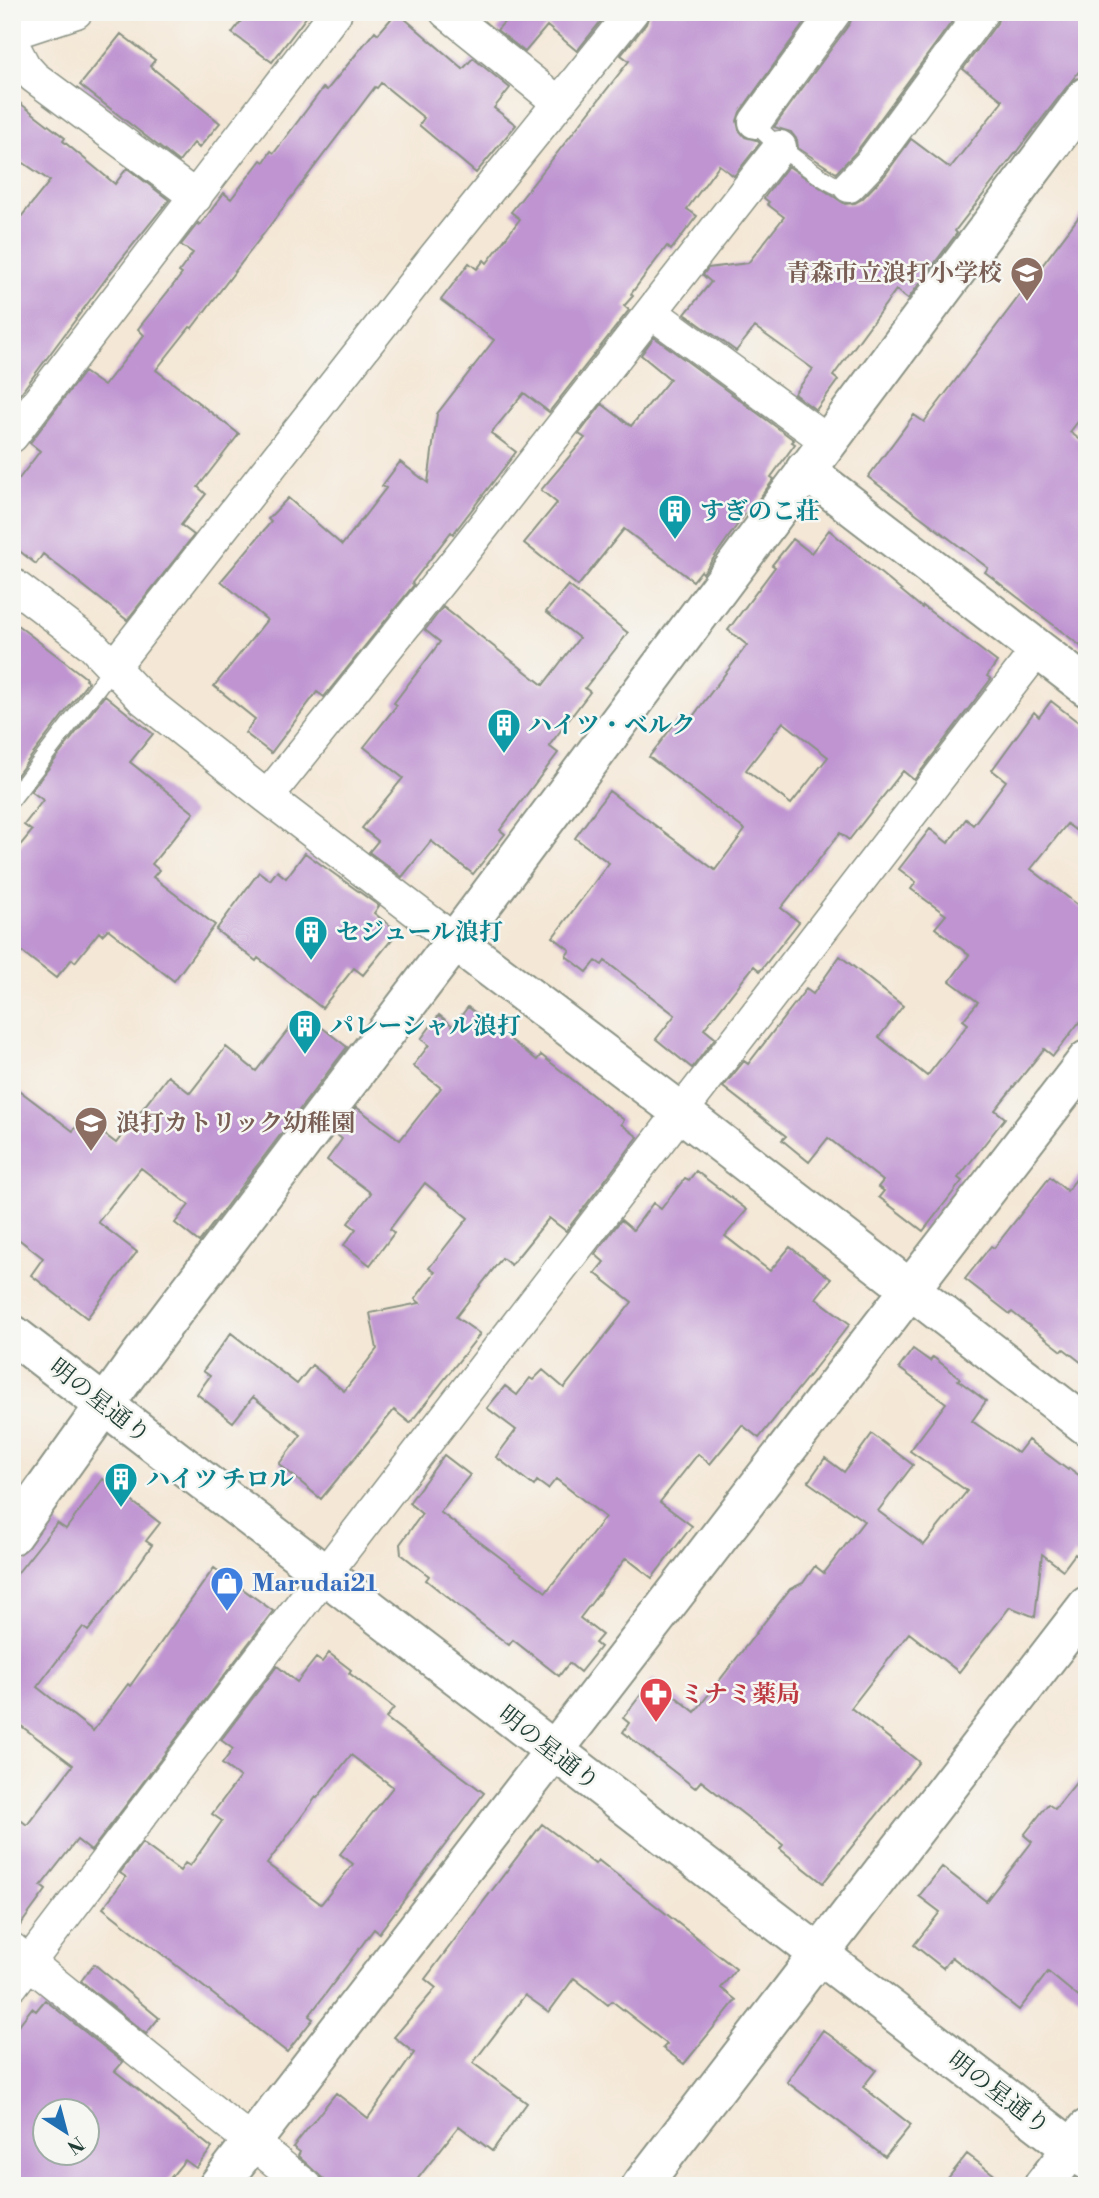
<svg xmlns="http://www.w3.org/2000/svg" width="1099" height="2198" font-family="'Libre Bodoni','Noto Serif JP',serif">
<rect width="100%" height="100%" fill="#f6f6f2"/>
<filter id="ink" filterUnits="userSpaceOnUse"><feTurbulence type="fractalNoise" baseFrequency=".0143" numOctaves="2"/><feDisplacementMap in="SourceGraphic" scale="14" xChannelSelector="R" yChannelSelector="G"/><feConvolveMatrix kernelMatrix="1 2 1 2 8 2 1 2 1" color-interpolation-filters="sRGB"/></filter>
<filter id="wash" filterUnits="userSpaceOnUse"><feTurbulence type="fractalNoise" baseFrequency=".00686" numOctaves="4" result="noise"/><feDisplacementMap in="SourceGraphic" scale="28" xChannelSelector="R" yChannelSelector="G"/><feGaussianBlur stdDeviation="1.57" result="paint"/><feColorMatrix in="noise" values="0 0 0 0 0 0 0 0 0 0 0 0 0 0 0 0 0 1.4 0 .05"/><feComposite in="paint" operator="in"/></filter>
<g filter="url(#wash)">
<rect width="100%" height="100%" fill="#f4e7d5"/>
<g id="blocks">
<path fill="#bf94d1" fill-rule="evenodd" d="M248 12H310L272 62 232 33Z
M397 12 463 69 473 58 510 88 494 108 516 125 476 173 419 125 424 118 381 83 377 88 375 87 192 328 190 327 156 370 239 434 198 487 206 494 181 525 194 535 127 620 43 554 36 564 12 545V488L40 451 30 443 84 372 104 386 144 335 138 329 182 274 179 272 193 253 181 245 198 223 200 225 224 193 231 199 261 160 264 162 271 151 274 153 323 88 327 90 375 31 378 34Z
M513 12H608L577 51 547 26 525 52 497 30Z
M650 12H812L740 112 737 121 739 130 745 137 756 140 760 143 734 176 719 165 687 209 697 216 671 250 667 246 631 294 633 296 624 306 629 310 549 412 524 393 491 433 516 452 453 534 451 532 412 583 414 585 324 697 317 692 271 753 245 733 255 719 214 686 267 620 221 581 271 522 268 519 288 498 342 545 386 488 382 486 400 462 428 483 437 414 494 340 441 300 469 263 477 269 484 260 487 263 520 219 511 212 629 61 621 55 646 24Z
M853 12H959L856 152 836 173 798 148 797 140 791 132 774 127 850 23Z
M1000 12H1087V61L955 231 957 233 908 299 896 290 833 376 838 380 816 410 794 394 813 369 755 327 736 351 685 314 711 282 703 275 708 268 748 263 784 217 767 204 769 202 764 198 788 166 845 204 855 203 862 199 885 175 911 139 950 168 1002 102V100L963 69 997 23Z
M121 34 155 60 150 66 220 123 199 148 194 143 179 162 80 85Z
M12 97 65 138 63 141 115 184 127 168 169 200 108 276 12 405V228L50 181 12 155Z
M1087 206V410L1070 432 1087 445V651L985 572 988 568 868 477 914 415 924 422Z
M654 337 794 440 792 442 795 444 771 477 774 479 752 508 750 507 703 573 701 571 693 581 624 529 578 586 524 543 557 503 541 490 585 438 579 434 602 404 631 426 670 379 641 355Z
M829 530 922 608 923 606 997 662 987 676 991 679 914 780 903 771 849 840 840 833 781 908 799 922 760 971 754 966 704 1029 715 1038 692 1068 656 1039 675 1015 605 961 602 965 596 961 587 972 566 956 570 950 553 937 609 863 575 838 609 791 715 870 745 830 649 757 679 718 687 724 747 645 728 630 775 567 772 565 793 539 811 553ZM783 722 828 757 791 804 746 770Z
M568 585 628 633 585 688 590 692 549 746 558 753 500 830 505 834 473 874 431 841 402 877 369 852 378 841 362 828 403 778 364 747 397 705 394 703 440 642 425 630 443 607 543 685 579 638 546 612Z
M12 621 86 678 85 680 88 682 14 779Z
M105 695 153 734 130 762 194 813 152 864 159 870 153 877 215 925 174 981 108 929 102 935 99 932 75 962 72 959 56 978 12 944V855L32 831 24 825 43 800 31 791Z
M1051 701 1087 729V839L1067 824 1031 869 1087 912V1012L1053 1056 1044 1049 995 1110 1005 1118 958 1178 962 1181 923 1231 879 1197 884 1191 878 1187 883 1181 828 1138 809 1162 782 1140 786 1136 723 1087 744 1061 748 1064 806 989 813 994 840 956 903 1006 879 1037 927 1076 968 1024 963 1020 978 1002 950 981 969 955 935 928 946 915 911 889 916 882 899 869 930 829 948 843 966 819 973 825 1006 781 992 770 1034 712 1039 717Z
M305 853 379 906 374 913 398 932 363 975 354 968 322 1008 258 958 256 961 216 930 259 872 270 880 277 871 286 878Z
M468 1007 537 1060 541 1055 624 1120 621 1124 638 1137 566 1231 549 1218 511 1265 502 1258 456 1317 480 1334 410 1423 394 1410 321 1499 279 1464 301 1435 253 1397 233 1422 197 1394 210 1376 203 1371 231 1333 297 1384 312 1365 344 1391 377 1349 370 1313 420 1303 415 1299 435 1272 429 1268 468 1218 425 1183 390 1229 394 1233 370 1265 344 1245 356 1229 348 1223 371 1193 327 1160 342 1139 336 1134 356 1107 400 1140 441 1088 413 1066 429 1045 421 1039 439 1015 453 1026Z
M302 1012 347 1047 199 1242 175 1223 189 1205 141 1168 98 1222 137 1252 87 1318 31 1275 43 1258 12 1234V1085L73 1131 83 1118 116 1143 168 1076 190 1093 226 1047 256 1071Z
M1087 1165V1367L1064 1349 1062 1351 1012 1312 1010 1314 965 1279 991 1246 994 1248 1050 1177 1067 1191Z
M696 1171 747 1210 725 1236 770 1271 790 1247 831 1279 816 1298 850 1324 759 1438 742 1425 710 1464 698 1454 660 1502 692 1526 652 1578 626 1558 580 1618 602 1635 595 1643 600 1647 580 1672 569 1663 559 1676 513 1640 509 1645 480 1623 426 1580 429 1576 401 1554 400 1544 422 1514 409 1503 444 1455 470 1475 440 1512 546 1592 605 1517 556 1479 548 1489 537 1481 534 1486 496 1457 516 1430 487 1408 505 1386 517 1395 530 1378 533 1380 543 1370 564 1388 632 1302 595 1273 604 1262 595 1254 621 1220 633 1230 653 1203 661 1209 685 1178 689 1180Z
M913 1349 930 1361 933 1357 960 1378 958 1380 986 1401 972 1421 1018 1453 1028 1440 1068 1470 1069 1468 1087 1481V1564L1075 1554 1063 1570 1042 1554 1035 1617 1010 1607 959 1672 909 1633 851 1708 919 1762 823 1883 780 1849 783 1845 701 1781 695 1788 623 1732 629 1723 623 1718 653 1679 695 1712 790 1589 803 1583 815 1566 824 1573 864 1521 808 1482 825 1458 844 1472 872 1434 913 1465 878 1511 924 1545 967 1491 910 1451 946 1403 899 1368Z
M103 1479 160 1523 146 1541 152 1545 129 1578 88 1631 83 1627 37 1687 93 1731 128 1684 130 1686 214 1568 273 1611 91 1851 77 1840 41 1886 46 1890 16 1931H12V1813L27 1825 73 1765 12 1719V1580L57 1523 66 1529Z
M329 1653 351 1670 349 1673 394 1708 386 1718 484 1793 379 1933 374 1929 309 2016 313 2019 287 2052 103 1908 126 1877 120 1873 142 1843 180 1871 185 1863 190 1866 222 1821 212 1814 240 1777 222 1764 233 1749 221 1740 277 1666 297 1682 316 1658 322 1662ZM351 1755 393 1787 340 1854 353 1864 321 1904 267 1864 316 1797 317 1798Z
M1087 1769V2004L1048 1972 1019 2010 952 1957 943 1968 914 1945 940 1912 919 1896 942 1867 986 1901 1032 1842 1024 1835 1048 1804 1055 1809Z
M542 1824 595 1864 598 1860 736 1969 721 1988 736 2000 684 2064 663 2048 667 2044 612 2001 608 2005 574 1978 549 2012 525 1995 473 2063 527 2103 492 2151 459 2126 412 2186H331L298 2156 300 2152 293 2147 336 2093 368 2118 414 2053 394 2037 436 1988 425 1979Z
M94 1964 159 2018 146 2034 81 1981Z
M45 2000 123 2062 115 2071 212 2148 196 2168 185 2160 164 2186H12V2034L32 2008 36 2011ZM46 2110H88V2152H46Z
M823 2030 876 2070 863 2087 911 2125 885 2157 787 2082Z
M967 2154 1009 2186H942Z"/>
</g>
</g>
<g filter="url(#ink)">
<use href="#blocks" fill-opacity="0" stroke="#8a9284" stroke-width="2"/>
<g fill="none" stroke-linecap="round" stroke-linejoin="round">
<defs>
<path id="service" d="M755 122C762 136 822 180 838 186 841 187 845 187 849 186
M12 799 114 666"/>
<path id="minor" d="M446 12 559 103
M12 33 76 12
M12 43 24 66 34 77 196 197
M755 122 835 12
M849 186 870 164 982 12
M651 312 827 441
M12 436 336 12
M12 584 91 644 143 699 267 797 455 941
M114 666 433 259 632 12
M267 797 461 555 780 147
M12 1949 306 2186
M12 1985 257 1662 1038 649"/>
<path id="tertiary" d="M805 470 1087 687
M455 941 681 1112 1087 1426
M12 1334 1087 2160
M12 1535 140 1356 455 941 1087 96
M218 2186 1087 1060
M641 2186 1087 1606
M1043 2186 1087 2129"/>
</defs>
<use href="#service" stroke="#8a9284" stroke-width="19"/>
<use href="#minor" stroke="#8a9284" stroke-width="35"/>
<use href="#tertiary" stroke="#8a9284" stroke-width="42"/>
<use href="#service" stroke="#fff" stroke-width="16"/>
<use href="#minor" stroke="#fff" stroke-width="32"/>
<use href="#tertiary" stroke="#fff" stroke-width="38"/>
</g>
</g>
<defs>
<symbol id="school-pin" viewBox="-11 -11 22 30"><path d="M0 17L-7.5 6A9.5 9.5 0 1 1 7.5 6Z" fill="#8d6e63" stroke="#f6f6f2"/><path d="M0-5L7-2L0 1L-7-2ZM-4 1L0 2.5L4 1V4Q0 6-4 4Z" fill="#fff"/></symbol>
<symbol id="building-pin" viewBox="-11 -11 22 30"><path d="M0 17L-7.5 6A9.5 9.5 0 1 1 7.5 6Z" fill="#0f9aa8" stroke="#f6f6f2"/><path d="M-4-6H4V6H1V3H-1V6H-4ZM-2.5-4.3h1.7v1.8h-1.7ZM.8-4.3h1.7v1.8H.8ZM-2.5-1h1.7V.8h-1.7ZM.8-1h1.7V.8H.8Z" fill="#fff"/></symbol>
<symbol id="shop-pin" viewBox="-11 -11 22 30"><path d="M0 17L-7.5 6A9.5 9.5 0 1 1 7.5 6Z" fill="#3f7fe0" stroke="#f6f6f2"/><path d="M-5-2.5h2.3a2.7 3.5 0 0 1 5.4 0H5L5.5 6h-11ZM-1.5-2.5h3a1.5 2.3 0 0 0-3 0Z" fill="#fff"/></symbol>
<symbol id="pharmacy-pin" viewBox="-11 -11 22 30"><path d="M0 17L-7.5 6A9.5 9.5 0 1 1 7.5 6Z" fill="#e0444e" stroke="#f6f6f2"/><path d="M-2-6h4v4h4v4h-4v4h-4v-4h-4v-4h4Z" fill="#fff"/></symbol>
</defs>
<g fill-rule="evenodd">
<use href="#school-pin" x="1008" y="254" width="38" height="52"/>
<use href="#building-pin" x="656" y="492" width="38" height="52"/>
<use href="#building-pin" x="485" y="706" width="38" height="52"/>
<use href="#building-pin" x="292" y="913" width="38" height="52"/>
<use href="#building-pin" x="286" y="1007" width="38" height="52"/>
<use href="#school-pin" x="72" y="1104" width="38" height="52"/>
<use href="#building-pin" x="102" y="1460" width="38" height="52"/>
<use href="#shop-pin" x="208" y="1564" width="38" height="52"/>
<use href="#pharmacy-pin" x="637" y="1675" width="38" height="52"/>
</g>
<g text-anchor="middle" stroke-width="5" stroke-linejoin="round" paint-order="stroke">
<g font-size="24" font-weight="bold" fill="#785e54" stroke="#f6f6f2" text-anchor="end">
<text x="1002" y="281">青森市立浪打小学校</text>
<text x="116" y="1131" text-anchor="start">浪打カトリック幼稚園</text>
</g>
<g font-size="24" font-weight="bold" fill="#0d838f" stroke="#f6f6f2" text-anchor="start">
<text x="700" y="519">すぎのこ荘</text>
<text x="528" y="733">ハイツ・ベルク</text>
<text x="336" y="940">セジュール浪打</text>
<text x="330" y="1034">パレーシャル浪打</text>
<text x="146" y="1487">ハイツ チロル</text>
</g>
<g font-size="24" fill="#1f3d34" stroke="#f6f6f2">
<text transform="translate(100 1401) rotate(38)" y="8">明の星通り</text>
<text transform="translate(549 1748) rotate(38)" y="8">明の星通り</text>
<text transform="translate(999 2093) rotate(37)" y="8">明の星通り</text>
</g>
<g font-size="24" font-weight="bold" fill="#366cbe" stroke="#f6f6f2" text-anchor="start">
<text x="252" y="1591">Marudai21</text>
</g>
<g font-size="24" font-weight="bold" fill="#be3a42" stroke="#f6f6f2" text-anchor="start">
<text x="680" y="1702">ミナミ薬局</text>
</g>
</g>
<rect width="1099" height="2198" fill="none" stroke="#f6f6f2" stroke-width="42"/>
<g transform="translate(66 2132) rotate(144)"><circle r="33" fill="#f6f6f2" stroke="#a0aca6" stroke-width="2"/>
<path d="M0-5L12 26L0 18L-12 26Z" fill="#1f6fb2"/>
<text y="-10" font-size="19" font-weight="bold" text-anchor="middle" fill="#1f3d34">N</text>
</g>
</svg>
